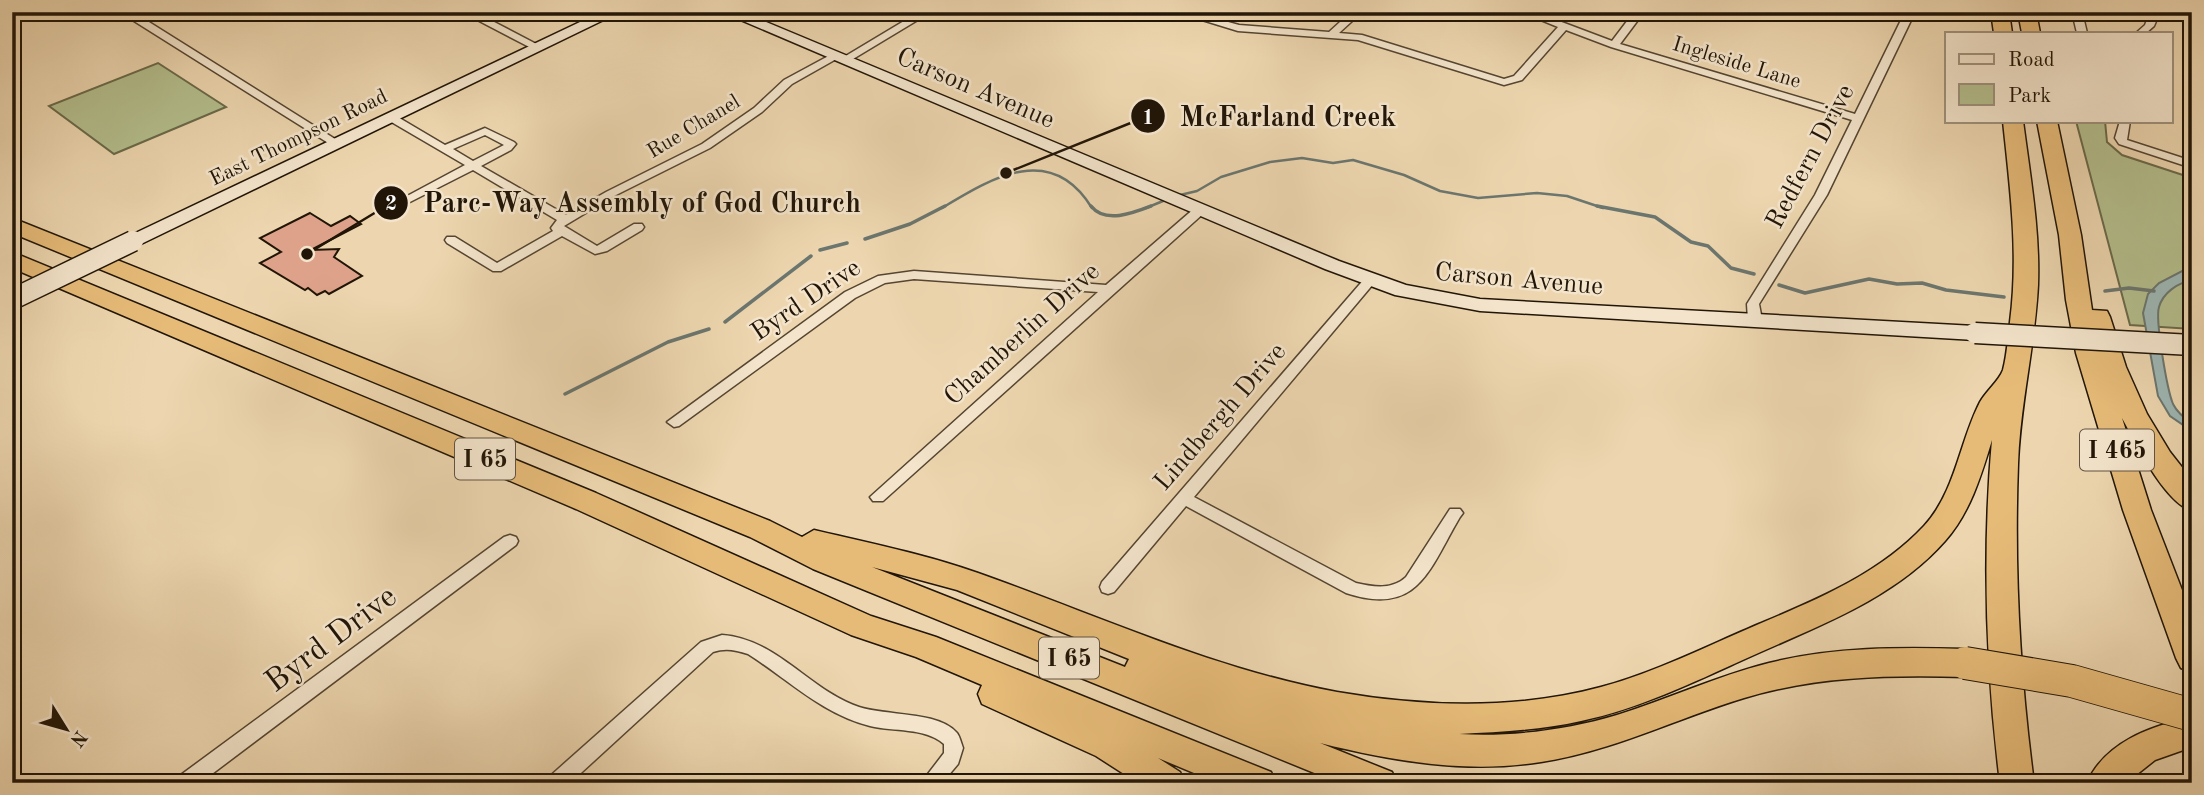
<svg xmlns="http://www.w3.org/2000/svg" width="2204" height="795" font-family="'Old Standard TT',serif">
<rect width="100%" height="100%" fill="#edd6af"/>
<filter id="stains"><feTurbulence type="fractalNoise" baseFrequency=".00286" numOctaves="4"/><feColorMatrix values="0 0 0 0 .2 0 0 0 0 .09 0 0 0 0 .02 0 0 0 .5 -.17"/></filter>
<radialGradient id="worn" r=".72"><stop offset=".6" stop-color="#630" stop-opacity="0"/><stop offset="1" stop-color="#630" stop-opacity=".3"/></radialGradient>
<path fill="#b4be8d" stroke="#6a6a4a" stroke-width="2" d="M158 63 226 107 114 154 49 106Z
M2076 121H2105L2107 142 2122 155 2192 178V329L2130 325Z"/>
<path fill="#9db7b5" stroke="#6b766f" stroke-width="2" d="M2186 269H2192V281C2178 282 2163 293 2159 307 2155 320 2167 389 2173 404 2177 412 2184 418 2192 423V431L2170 416 2158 396 2143 313 2148 294 2159 283Z"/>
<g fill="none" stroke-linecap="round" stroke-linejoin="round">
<path stroke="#6b766f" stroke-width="2.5" d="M1180 195 1197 191 1221 177 1270 162 1302 158 1333 163 1353 160 1404 175 1440 191 1478 198 1537 193 1567 196 1603 208
M942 208C992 178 1051 141 1092 208
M1146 208 1163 201"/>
<path stroke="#6b766f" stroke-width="3.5" d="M1091 206C1105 224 1133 213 1151 206
M1597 206 1655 217 1691 242 1708 246 1731 268 1754 274
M865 239 910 224 945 206
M820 250 847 243
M1779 285 1805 293 1869 279 1897 284 1922 283 1946 290 2004 297
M2105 291 2129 288 2154 291
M725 322 811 256
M565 394 668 342 709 329"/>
</g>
<path fill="#dda289" stroke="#211507" stroke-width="2" d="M310 213 331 226 350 216 361 224 311 250 339 249 334 257 362 276 329 294 325 291 317 295 308 288 305 290 260 263 281 252 260 238Z"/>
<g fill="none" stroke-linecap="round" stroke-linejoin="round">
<defs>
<path id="minor" d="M125 12H133L343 144 341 146H333L126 16Z
M462 12H475L544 48 535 50Z
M919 12H931L848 62 839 60Z
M1176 12H1192L1239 25 1329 32 1351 12H1362L1339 33 1362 35 1504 79 1514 76 1558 27 1521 12H1535L1612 41 1634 12H1644L1620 44 1855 114 1905 12H1915L1827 195 1759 304 1762 320 1755 324 1748 320 1747 304 1815 195 1852 120 1611 47 1566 30 1522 80 1504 85 1358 40 1238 31Z
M2072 12H2082L2087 33H2077Z
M2150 12H2160L2154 26 2146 33H2136L2145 25Z
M834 53 839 56 838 58 792 84 762 112 710 148 614 196 564 226 597 246 634 224H642L644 227 642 230 607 251 595 254 562 236 501 271H493L447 243 445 240 447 237H455L497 263 553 231 551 228 557 220 473 170 406 204 402 206 396 202 465 165 388 120V116H396L445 145 485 128 514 142 516 144 511 150 481 166 566 215 606 192 702 144 754 108 784 80ZM485 135 504 145 473 161 453 149Z
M2120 121H2130L2127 140 2192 161V168L2119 144 2115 138Z
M1200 206 1204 207V213L883 501H873L870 497 1098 292 914 279 885 283 855 298 679 426 674 427 667 422 845 292 878 276 914 271 1106 285 1196 207Z
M1370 276 1374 277 1376 280 1374 283 1194 497 1356 583C1374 587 1392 590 1406 577L1450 509H1460L1463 513 1460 517C1429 569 1419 617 1346 593L1186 506 1114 592 1108 594 1102 592 1100 587 1102 582 1366 277Z
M510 535 516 537 518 541 516 545 200 783H176L178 777 504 537Z
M722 635C777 639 809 690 859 707 885 716 939 711 957 733 960 737 961 743 963 748L958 764 942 783H921L944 753V744C924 727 894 732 870 726 822 714 789 680 748 654 735 650 726 648 713 652L570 783H547L549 777 701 642Z"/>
<path id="secondary" d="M601 12H620L139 245H127L124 241 127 237Z
M722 12H742L1339 261 1406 285 1480 299 1975 326 1982 328 1985 333 1982 338 1975 340 1480 311 1395 295 1325 269Z"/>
<path id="motorway" d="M1991 12H2009L2012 33H1994Z
M2018 12H2036L2040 33H2022Z
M2003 121H2023C2030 175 2040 230 2038 285 2035 346 2020 404 2018 464 2014 571 2020 677 2034 783H2000C1986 670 1982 554 1992 440 1981 476 1970 513 1945 541 1893 600 1815 627 1745 659 1692 683 1638 709 1581 721 1541 730 1500 732 1459 734 1512 737 1567 730 1617 715 1668 699 1717 676 1769 663 1833 647 1899 647 1965 649L1976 653 1981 663 1976 673 1965 677C1890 675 1816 676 1744 698 1675 719 1613 751 1541 762 1467 774 1392 761 1320 743L1392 772 1397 783H1339L813 569 750 537 12 233V218L770 521 802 537 814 530C869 543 924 554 978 573 1097 615 1212 669 1337 692 1424 707 1516 710 1601 687 1656 672 1707 646 1759 624 1818 599 1879 574 1924 526 1956 491 1959 443 1980 402 1986 391 1999 381 2003 370 2007 355 2008 337 2010 322 2019 254 2010 188 2003 121ZM872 567 957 590 1129 659 1125 667Z
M2037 121H2057L2081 235 2092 310 2107 311 2110 317 2126 367 2147 414 2170 452 2192 480V511C2164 502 2136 443 2122 418L2151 510 2192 616V672L2181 668 2176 658 2123 510 2076 353 2066 300 2059 235Z
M12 252 596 493 871 616 936 637 1271 772 1276 783H1218L1158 758 1180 772 1185 783H1138L1096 756 982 704 978 694 982 685 916 657 851 635 576 509 12 268Z
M2192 717V747L2155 760 2126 783H2087C2105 742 2151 726 2192 717Z"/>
</defs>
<use href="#minor" stroke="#544531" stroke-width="3"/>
<use href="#secondary" stroke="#211507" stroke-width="3"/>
<use href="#motorway" stroke="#211507" stroke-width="3"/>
<use href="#minor" fill="#f3e4cb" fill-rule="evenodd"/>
<use href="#secondary" fill="#f3e4cb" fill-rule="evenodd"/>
<use href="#motorway" fill="#e6bb78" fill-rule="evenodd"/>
<defs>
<path id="secondary-bridge" d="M17 297 133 241
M1975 333 2192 345"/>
<path id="motorway-bridge" d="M1965 663 2072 681 2192 715"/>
</defs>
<use href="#secondary-bridge" stroke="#211507" stroke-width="23" stroke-linecap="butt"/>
<use href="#motorway-bridge" stroke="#211507" stroke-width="34" stroke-linecap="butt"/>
<use href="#secondary-bridge" stroke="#f3e4cb" stroke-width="20"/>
<use href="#motorway-bridge" stroke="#e6bb78" stroke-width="32"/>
</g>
<g text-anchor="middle" stroke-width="5" stroke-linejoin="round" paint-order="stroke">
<g font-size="21" fill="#211507" stroke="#f3e4cb">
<text transform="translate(1737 62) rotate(17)" y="7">Ingleside Lane</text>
<text transform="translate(693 126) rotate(-31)" y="7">Rue Chanel</text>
<text transform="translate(298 137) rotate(-26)" y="7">East Thompson Road</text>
</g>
<g fill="#f3e4cb" stroke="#605342" stroke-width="2">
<rect x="2080" y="429.5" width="74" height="41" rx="5"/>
<rect x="455" y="438.5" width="60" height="41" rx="5"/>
<rect x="1039" y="637.5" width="60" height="41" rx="5"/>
</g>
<g font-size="24" font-weight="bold" fill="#211507">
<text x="2117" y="458">I 465</text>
<text x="485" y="467">I 65</text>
<text x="1069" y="666">I 65</text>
</g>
<g font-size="26" fill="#211507" stroke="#f3e4cb">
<text transform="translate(976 87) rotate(23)" y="9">Carson Avenue</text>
<text transform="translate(1809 156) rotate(-62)" y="9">Redfern Drive</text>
<text transform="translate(1519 278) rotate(5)" y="9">Carson Avenue</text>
<text transform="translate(805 299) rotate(-34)" y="9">Byrd Drive</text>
<text transform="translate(1021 333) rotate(-42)" y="9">Chamberlin Drive</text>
<text transform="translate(1219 416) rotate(-49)" y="9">Lindbergh Drive</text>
</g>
<g font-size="32" fill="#211507" stroke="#f3e4cb">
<text transform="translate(330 638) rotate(-37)" y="11">Byrd Drive</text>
</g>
</g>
<path fill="none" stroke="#211507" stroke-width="2.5" d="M1006 173L1148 116M307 254L391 203"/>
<g fill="#211507" stroke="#f3e4cb" stroke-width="2.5">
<circle cx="1006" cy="173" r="7"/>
<circle cx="307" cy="254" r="7"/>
<circle cx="1148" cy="116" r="18"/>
<circle cx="391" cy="203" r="18"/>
</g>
<g font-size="21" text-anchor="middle" font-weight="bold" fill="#fff">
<text x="1148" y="124">1</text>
<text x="391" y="210">2</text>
</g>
<g font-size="28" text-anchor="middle" font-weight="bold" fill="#211507" stroke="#f3e4cb" stroke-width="5" stroke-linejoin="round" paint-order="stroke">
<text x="1288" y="126">McFarland Creek</text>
<text x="642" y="212">Parc-Way Assembly of God Church</text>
</g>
<rect width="2204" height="795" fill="none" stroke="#edd6af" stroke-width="42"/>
<rect x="14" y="14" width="2176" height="767" fill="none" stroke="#211507" stroke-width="3.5"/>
<rect x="21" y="21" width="2162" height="753" fill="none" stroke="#211507" stroke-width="2"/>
<rect x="1945" y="32" width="228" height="91" fill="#f3e4cb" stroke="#9f917d" stroke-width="2"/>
<rect x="1959" y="54" width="35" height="10" fill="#f3e4cb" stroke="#9f917d" stroke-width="2"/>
<text x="2008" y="66" font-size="21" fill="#211507">Road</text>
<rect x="1959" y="84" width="35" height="21" fill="#b4be8d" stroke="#9f917d" stroke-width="2"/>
<text x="2008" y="102" font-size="21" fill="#211507">Park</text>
<g transform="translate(66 729) rotate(127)" stroke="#f3e4cb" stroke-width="5" paint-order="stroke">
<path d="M0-5L12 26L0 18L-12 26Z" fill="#211507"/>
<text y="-10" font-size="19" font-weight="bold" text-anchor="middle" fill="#211507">N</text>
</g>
<rect width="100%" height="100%" filter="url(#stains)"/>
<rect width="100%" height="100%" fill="url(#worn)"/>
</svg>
